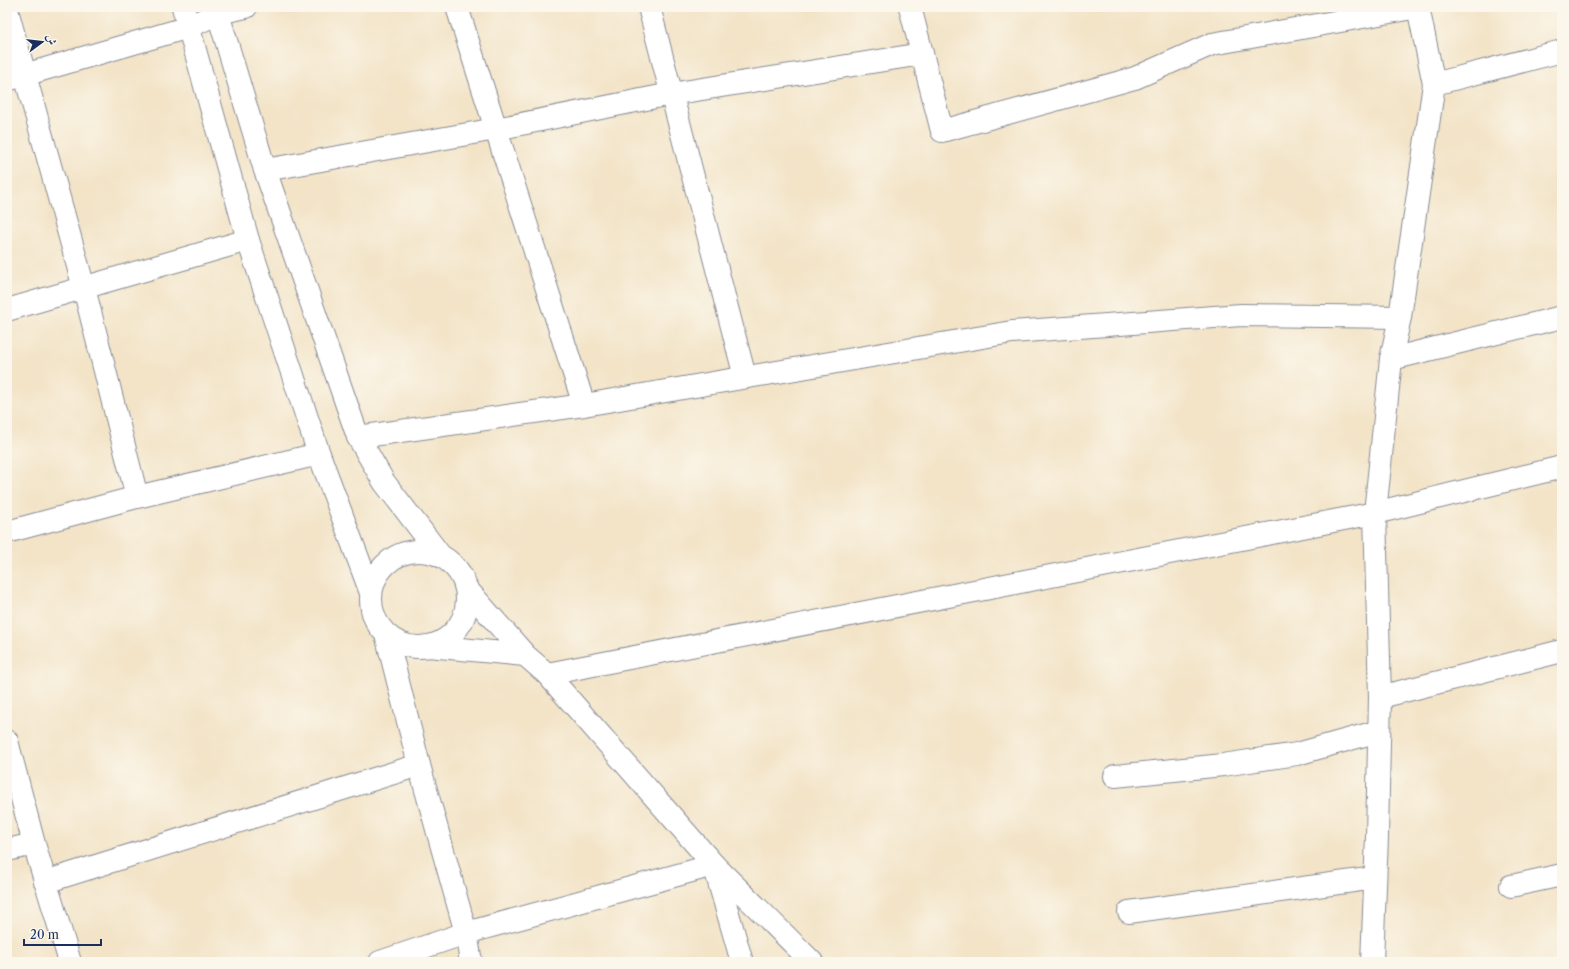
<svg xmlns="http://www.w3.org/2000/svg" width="1569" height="969" font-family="'Libre Caslon Text',Amiri,serif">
<rect width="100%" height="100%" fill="#fbf7ec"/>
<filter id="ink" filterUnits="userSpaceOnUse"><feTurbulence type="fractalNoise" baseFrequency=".025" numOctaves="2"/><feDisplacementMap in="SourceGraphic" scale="8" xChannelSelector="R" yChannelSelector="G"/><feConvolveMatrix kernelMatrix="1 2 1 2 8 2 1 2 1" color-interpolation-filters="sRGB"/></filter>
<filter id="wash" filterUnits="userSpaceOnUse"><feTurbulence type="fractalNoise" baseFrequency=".012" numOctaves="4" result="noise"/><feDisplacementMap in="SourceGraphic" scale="16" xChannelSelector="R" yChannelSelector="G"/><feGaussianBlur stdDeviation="0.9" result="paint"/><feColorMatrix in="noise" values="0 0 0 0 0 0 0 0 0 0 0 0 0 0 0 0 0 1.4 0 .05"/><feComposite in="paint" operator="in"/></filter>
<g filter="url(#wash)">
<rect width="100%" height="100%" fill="#f3e4c8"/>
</g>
<g filter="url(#ink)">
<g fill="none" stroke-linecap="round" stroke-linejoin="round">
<defs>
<path id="minor" d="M457 7 584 405
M649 7 745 377
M910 7 942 131 1135 78 1212 44 1418 7
M7 10 84 288 137 497
M7 80 189 27 218 13 246 7
M1434 84 1562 51
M265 170 496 129 671 94 922 54
M7 310 248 240
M1391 359 1562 317
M358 437 584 405 1012 332 1241 315 1400 317
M7 532 137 497 319 454
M547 674 1375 513 1562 467
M1380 697 1562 651
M7 741 34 844 70 962
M1115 776 1223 765 1297 754 1379 731
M7 850 34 844
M714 865 742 962
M45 882 419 765
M1511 886 1562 875
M1129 912 1375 878"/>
<path id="tertiary" d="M466 588 525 655 547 674 714 865 812 962
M428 646 525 655
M380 962 466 933 714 865
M1372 962 1377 837 1380 697 1375 513 1391 359 1400 317 1434 84 1418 7"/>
<path id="secondary" d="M183 7 248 240 319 454 371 593
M216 7 265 170 358 437 384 482 440 555
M371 599a48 48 0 1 1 96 0a48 48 0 1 1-96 0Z
M386 634 419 765 466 933 471 962"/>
</defs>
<use href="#minor" stroke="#878a93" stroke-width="24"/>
<use href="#tertiary" stroke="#878a93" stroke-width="24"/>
<use href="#secondary" stroke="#878a93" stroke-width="24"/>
<use href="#minor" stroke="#fff" stroke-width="22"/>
<use href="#tertiary" stroke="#fff" stroke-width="22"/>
<use href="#secondary" stroke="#fff" stroke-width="22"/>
</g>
</g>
<rect width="1569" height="969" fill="none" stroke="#fbf7ec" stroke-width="24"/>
<g transform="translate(42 42) rotate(75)" stroke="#fbf7ec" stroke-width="3" paint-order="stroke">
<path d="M0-3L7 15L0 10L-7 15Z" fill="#1b2f5e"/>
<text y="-6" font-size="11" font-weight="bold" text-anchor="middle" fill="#1b2f5e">ش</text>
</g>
<path d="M24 939v6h77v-6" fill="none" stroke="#1b2f5e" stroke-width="2"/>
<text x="30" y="939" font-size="12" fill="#1b2f5e" stroke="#fbf7ec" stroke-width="3" paint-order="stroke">20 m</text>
</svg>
